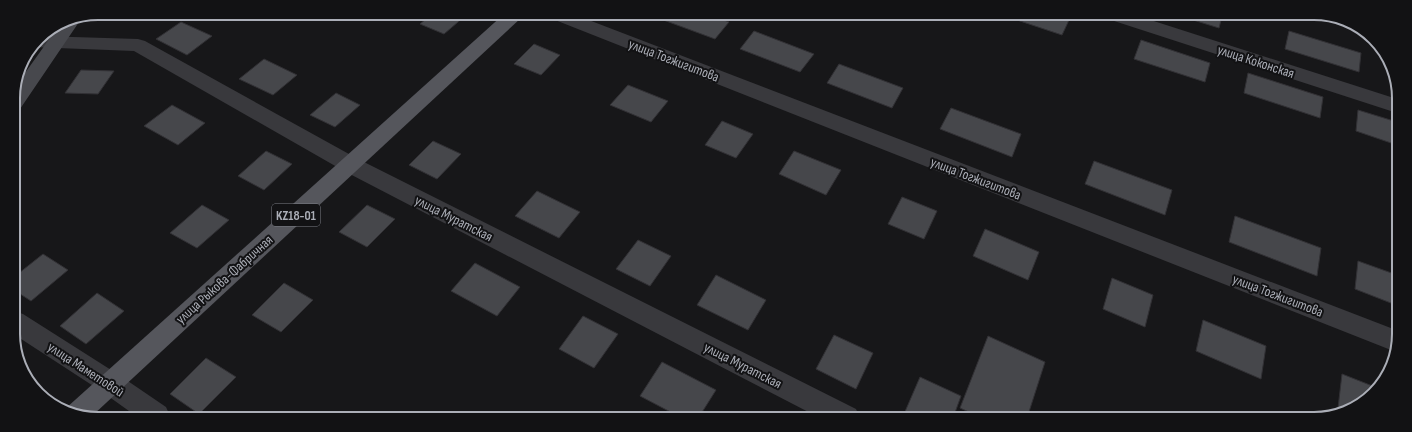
<svg xmlns="http://www.w3.org/2000/svg" width="1412" height="432" font-family="'Sofia Sans Condensed',sans-serif">
<rect width="100%" height="100%" fill="#171719"/>
<path fill="#46474b" stroke="#323135" d="M116 13H146L143 19H112Z
M432 14H460L465 16 444 34 420 24Z
M661 14H709L729 22 715 39 658 18Z
M1002 15H1063L1070 18 1062 35Z
M1177 15 1222 16 1219 28Z
M181 22 212 36 187 55 156 39Z
M754 31 814 54 800 72 740 49Z
M1289 31 1361 53 1359 72 1285 49Z
M1141 40 1210 63 1205 82 1134 59Z
M534 44 560 55 541 75 514 64Z
M264 59 297 75 273 95 239 79Z
M839 64 903 88 892 108 827 83Z
M81 70 114 71 98 94 65 93Z
M1248 73 1323 97 1320 118 1244 93Z
M628 85 668 101 651 122 610 105Z
M336 93 360 105 335 127 310 115Z
M172 105 205 123 178 145 144 126Z
M951 108 1021 134 1012 157 940 129Z
M1358 110 1397 122V145L1356 131Z
M722 121 753 134 736 158 705 145Z
M433 141 461 154 437 179 409 165Z
M266 151 292 164 264 190 238 176Z
M794 151 841 170 826 195 779 174Z
M1094 161 1172 190 1165 215 1085 184Z
M537 191 580 212 559 238 515 216Z
M902 197 937 211 924 239 888 224Z
M202 205 229 220 197 248 170 233Z
M367 205 395 219 367 247 339 232Z
M1235 216 1321 248 1317 276 1229 242Z
M985 229 1039 252 1028 280 973 256Z
M638 240 671 256 650 286 616 269Z
M43 254 68 270 31 301 14 290V277Z
M1358 261 1397 275 1396 305 1355 289Z
M475 263 520 287 497 316 451 291Z
M716 275 766 300 748 330 697 305Z
M1112 278 1153 295 1145 327 1103 309Z
M284 283 313 300 281 332 252 315Z
M97 293 124 311 86 344 60 326Z
M583 316 618 334 594 368 559 349Z
M1203 320 1266 346 1261 379 1196 351Z
M834 335 873 353 856 389 816 369Z
M988 336 1045 362 1027 418H982L960 408Z
M206 358 236 377 199 414 170 394Z
M662 362 716 390 699 417H680L640 396Z
M1342 374 1375 387 1366 401 1343 410 1338 408Z
M920 377 961 396 953 418H913L904 414Z"/>
<g fill="none" stroke-linecap="round" stroke-linejoin="round">
<path fill="#39393d" fill-rule="evenodd" d="M547 14H573L1396 330V352L550 18Z
M1105 15H1135L1397 99V113L1108 19Z
M41 36 138 39 145 41 358 159 856 409 860 418H820L344 171 134 51 32 47Z
M14 311 23 314 119 375 166 407 170 416H136L101 391 15 335Z"/>
<path fill="#47484d" fill-rule="evenodd" d="M81 16 82 18 79 22 20 109 13 111 15 87 60 24 66 19Z"/>
<path fill="#55565c" fill-rule="evenodd" d="M504 14H524L521 18 92 416H77L65 409Z"/>
</g>
<g text-anchor="middle" stroke-width="4" stroke-linejoin="round" paint-order="stroke">
<rect fill="#121214" stroke="#7d7f86" stroke-width="1" x="272" y="204" width="48" height="22" rx="3"/>
<g font-size="13" font-weight="bold" fill="#abaeb7">
<text x="296" y="220">KZ18-01</text>
</g>
<g font-size="14" fill="#abaeb7" stroke="#121214">
<text transform="translate(674 60) rotate(21)" y="5">улица Тогжигитова</text>
<text transform="translate(1256 61) rotate(18)" y="5">улица Коконская</text>
<text transform="translate(976 178) rotate(21)" y="5">улица Тогжигитова</text>
<text transform="translate(454 218) rotate(27)" y="5">улица Муратская</text>
<text transform="translate(224 279) rotate(-42)" y="5">улица Рыкова-Фабричная</text>
<text transform="translate(1278 295) rotate(21)" y="5">улица Тогжигитова</text>
<text transform="translate(743 365) rotate(27)" y="5">улица Муратская</text>
<text transform="translate(86 369) rotate(33)" y="5">улица Маметовой</text>
</g>
</g>
<path d="M0 0H1412V432H0ZM98 20H1314A78 78 0 0 1 1392 98V334A78 78 0 0 1 1314 412H98A78 78 0 0 1 20 334V98A78 78 0 0 1 98 20Z" fill="#121214" fill-rule="evenodd"/>
<path fill="none" stroke="#abaeb7" stroke-width="2" d="M98 20H1314A78 78 0 0 1 1392 98V334A78 78 0 0 1 1314 412H98A78 78 0 0 1 20 334V98A78 78 0 0 1 98 20Z"/>
</svg>
